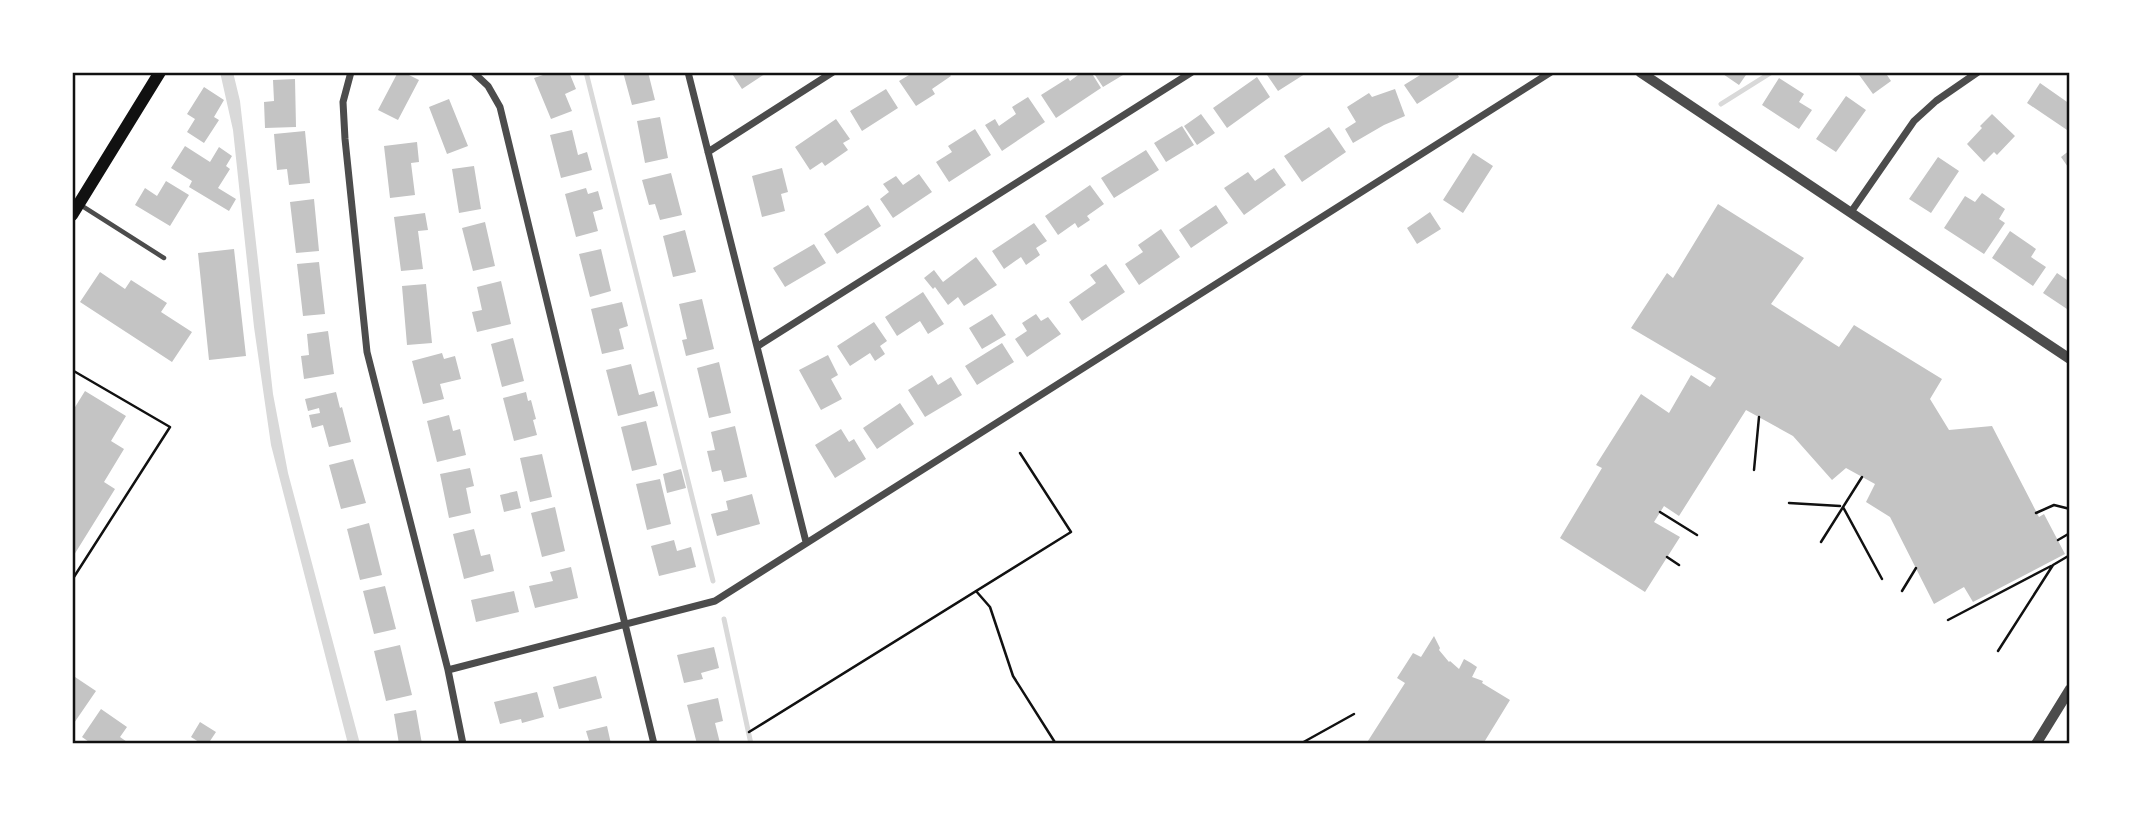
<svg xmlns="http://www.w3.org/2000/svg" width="2142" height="816" font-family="Arial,sans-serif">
<rect width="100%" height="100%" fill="#fff"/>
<path fill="#d9d9d9" d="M220 72H233L240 101 273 394 288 473 360 744H348L271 445 254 327 233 130Z"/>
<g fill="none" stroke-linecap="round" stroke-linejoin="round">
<path stroke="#d9d9d9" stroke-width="5" d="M586 72 713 581
M1721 104 1772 72
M724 619 751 744"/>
</g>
<path fill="#c4c4c4" d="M398 72H403L419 80 398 120 378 110Z
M552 72H569L576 89 565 94 572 111 551 119 534 78Z
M623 72H648L655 100 632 105Z
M731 72H768L742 89Z
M914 72H948L951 76 932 89 935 94 916 106 899 81Z
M1082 72H1091L1101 88 1056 118 1041 95 1068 78 1070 81Z
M1093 72H1128L1103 87Z
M1265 72H1308L1278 91Z
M1425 72H1456L1459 77 1417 104 1404 85Z
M1720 72H1748L1739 85Z
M1857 72H1885L1891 81 1873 94Z
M1257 77 1270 97 1227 128 1213 108Z
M1779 78 1804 94 1799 102 1812 110 1799 129 1762 105Z
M295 79 296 127 265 128 264 102 274 101 273 80Z
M2040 83 2070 104V132L2027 103Z
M204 87 224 100 214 117 219 120 204 143 187 132 195 119 187 114Z
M886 89 898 108 862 131 850 111Z
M1395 89 1405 116 1384 125 1353 143 1345 129 1356 122 1347 107 1369 93 1372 97Z
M1846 96 1866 110 1836 152 1816 139Z
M1028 97 1045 122 1002 151 985 125 995 119 999 126 1016 114 1012 107Z
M449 99 468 146 447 154 429 107Z
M1201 114 1215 133 1197 145 1184 126Z
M1992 114 2015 136 1997 155 1994 152 1984 162 1967 144 1982 128 1980 126Z
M660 117 668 158 645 163 637 121Z
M836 119 850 139 843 143 848 150 825 166 822 162 810 170 795 147Z
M1182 126 1194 145 1166 162 1154 143Z
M1329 127 1346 152 1302 182 1284 156Z
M975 129 991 155 949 182 936 162 952 152 948 146Z
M572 130 578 155 587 152 592 170 561 178 550 135Z
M305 131 310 183 289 185 287 169 277 170 274 134Z
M417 142 419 162 411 163 415 195 390 198 384 146Z
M185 146 210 162 219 147 232 156 226 166 230 169 218 188 236 199 229 211 189 187 192 181 171 168Z
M1146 150 1159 170 1114 198 1101 178Z
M2070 150V170L2061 157Z
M1473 153 1493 166 1463 213 1443 200Z
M1938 157 1959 171 1931 213 1909 199Z
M474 166 481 209 459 213 452 169Z
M782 168 788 192 781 194 785 211 762 217 752 176Z
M1274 168 1286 185 1244 215 1224 188 1248 172 1255 181Z
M671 173 682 215 660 220 655 204 649 205 642 180Z
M919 174 932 192 893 218 880 199 889 192 883 184 896 176 903 185Z
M166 181 189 195 170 226 135 205 145 188 157 196Z
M1090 185 1104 204 1087 216 1090 220 1078 228 1075 223 1058 235 1045 216Z
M586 188 588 194 598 191 603 209 593 212 598 231 576 237 565 194Z
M1982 193 2005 209 1999 219 2005 223 1984 254 1944 228 1965 196 1975 202Z
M314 199 319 251 296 253 290 202Z
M1718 204 1804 258 1771 304 1839 347 1854 325 1942 379 1930 399 1949 430 1992 426 2039 517 2044 514 2065 554 1973 602 1964 587 1934 604 1890 517 1866 502 1875 484 1846 468 1832 480 1793 436 1746 410 1679 516 1664 506 1654 522 1680 537 1645 592 1560 538 1602 468 1596 465 1641 394 1669 413 1691 375 1710 387 1716 378 1631 328 1667 273 1673 278Z
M868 205 881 226 837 254 824 234Z
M1216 205 1228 223 1191 248 1179 230Z
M1430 212 1441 229 1417 244 1407 228Z
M425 213 428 230 418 231 423 269 401 271 394 217Z
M485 222 495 266 473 271 462 228Z
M1034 223 1047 241 1036 248 1040 255 1026 265 1021 257 1004 269 992 251Z
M1161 229 1180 257 1139 285 1125 264 1143 252 1138 245Z
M685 230 696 272 673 277 663 236Z
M2010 231 2036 249 2031 257 2046 267 2033 286 1992 258Z
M814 244 826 263 785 287 773 268Z
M234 249 246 356 209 360 198 253Z
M601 249 611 291 590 297 579 254Z
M976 257 997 285 964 306 958 297 948 305 935 287 933 289 924 278 934 270 943 282Z
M319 262 325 314 303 316 297 264Z
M1106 264 1125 292 1082 321 1069 302 1096 283 1090 275Z
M100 272 125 289 131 280 167 303 161 312 192 332 172 362 80 302Z
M2057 273 2070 282V311L2043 293Z
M501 281 511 324 477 332 472 312 482 310 477 287Z
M426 284 432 343 407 345 402 286Z
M923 292 944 324 928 334 920 321 897 336 885 317Z
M702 299 714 349 686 356 682 340 687 339 679 304Z
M622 302 628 326 619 329 624 349 602 354 591 309Z
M992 314 1006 335 982 349 969 328Z
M1036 314 1041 321 1048 317 1061 334 1027 357 1015 339 1027 331 1022 323Z
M874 322 887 341 880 346 885 354 875 361 870 353 850 366 837 346Z
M328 331 334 374 304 379 301 356 309 355 307 334Z
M513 338 524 381 502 387 491 344Z
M1002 343 1014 362 977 385 965 366Z
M442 353 444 359 455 356 461 379 440 384 444 399 423 404 412 361Z
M828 355 838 375 831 379 842 399 821 410 799 370Z
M719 362 731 413 709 418 697 368Z
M631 364 639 395 654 391 658 406 618 416 606 370Z
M932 375 938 385 951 377 962 395 925 417 908 390Z
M85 391 126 416 111 441 124 449 104 482 115 489 74 555 72 553V412Z
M336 392 340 408 342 407 351 442 329 447 323 425 312 428 309 415 320 413 319 408 308 411 305 399Z
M526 392 528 401 531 400 536 419 533 420 537 435 514 441 503 398Z
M900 403 914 424 877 449 863 428Z
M449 415 453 431 460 429 466 455 437 462 427 421Z
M646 421 657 465 632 471 621 427Z
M735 426 747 477 724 482 721 470 712 472 707 451 715 450 711 432Z
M841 429 849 442 854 439 866 459 835 478 815 445Z
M542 454 552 497 530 502 520 458Z
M353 459 366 503 341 509 329 465Z
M470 468 474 486 466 488 471 513 449 518 440 474Z
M681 469 686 488 667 493 663 474Z
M660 479 671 524 647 530 636 484Z
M517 491 521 508 504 512 500 495Z
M752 494 760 524 717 536 711 514 728 510 726 501Z
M555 507 565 551 542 557 531 513Z
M369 523 382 575 360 580 347 529Z
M474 529 481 556 490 554 494 571 464 579 453 534Z
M674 540 677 551 691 547 696 567 659 576 651 546Z
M571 567 578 598 535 608 529 586 553 581 550 572Z
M385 586 396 629 374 634 363 591Z
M514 591 519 612 476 622 471 600Z
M1434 636 1440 648 1439 650 1449 662 1450 661 1459 669 1464 659 1471 663 1477 667 1472 677 1483 681 1482 683 1510 700 1483 744H1366L1405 683 1397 678 1413 653 1421 657Z
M400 645 412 695 386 701 374 651Z
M714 647 719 668 701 673 703 679 684 683 677 655Z
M72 675 96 691 72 726Z
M596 676 602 698 559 709 553 687Z
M537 692 544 717 522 723 521 719 500 724 494 702Z
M718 698 723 721 715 723 720 743 697 744 687 705Z
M101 709 127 727 120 737 130 744H92L82 737Z
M416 710 422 744H399L394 714Z
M200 722 216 732 208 744H202L191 737Z
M607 726 611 744H590L586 731Z"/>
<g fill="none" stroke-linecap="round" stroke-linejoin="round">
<path stroke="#111" stroke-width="2.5" d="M72 370 170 427 72 580
M1754 470 1759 417
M1789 503 1840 506
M1843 507 1882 579
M1660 512 1697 535
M2036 513 2054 505 2070 509
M2058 540 2070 533
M1821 542 1862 477
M1667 557 1679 565
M976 591 990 607 1013 676 1056 744
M1902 591 1916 568
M1948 620 2051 566
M1998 651 2053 565 2070 555
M749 732 1071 532 1020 453
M1300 744 1354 714"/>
<path stroke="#4c4c4c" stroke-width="4.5" d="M79 204 164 258"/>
<path stroke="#4c4c4c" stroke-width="7" d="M351 72 343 102 345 139 367 352 448 670 463 744
M473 72 488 86 500 107 654 744
M688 72 806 542
M708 152 833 72
M1851 212 1914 121 1936 101 1978 72
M758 346 1192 72
M448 670 715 601 1551 72"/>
<path stroke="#4c4c4c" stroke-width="10" d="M1640 72 2070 359
M2036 744 2070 689"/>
<path stroke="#111" stroke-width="12" d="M72 215 160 72"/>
</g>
<rect width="2142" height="816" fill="none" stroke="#ffffff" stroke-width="147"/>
<rect x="74" y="74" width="1994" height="668" fill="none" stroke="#111" stroke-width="2.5"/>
</svg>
